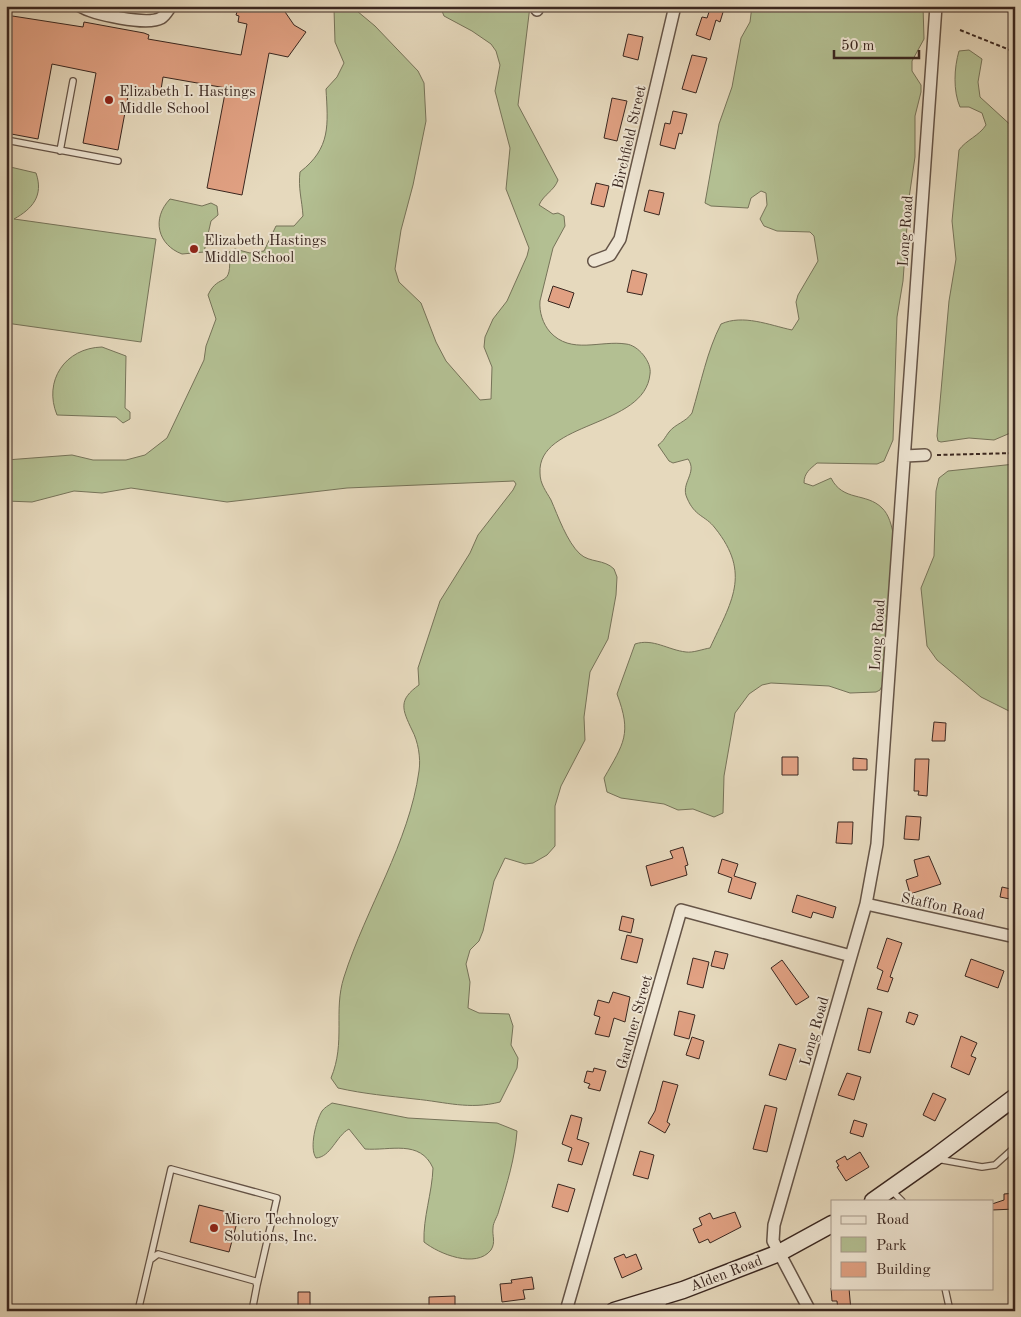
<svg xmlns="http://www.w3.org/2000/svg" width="1021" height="1317" font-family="'Old Standard TT',serif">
<rect width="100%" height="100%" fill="#e6d9bd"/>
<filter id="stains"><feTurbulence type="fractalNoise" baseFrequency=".004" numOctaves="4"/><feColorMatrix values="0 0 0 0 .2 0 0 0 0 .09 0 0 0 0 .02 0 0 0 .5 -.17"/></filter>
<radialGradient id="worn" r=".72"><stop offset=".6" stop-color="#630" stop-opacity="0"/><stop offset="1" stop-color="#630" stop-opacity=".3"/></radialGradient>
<path fill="#b3bf92" stroke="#767359" d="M331 6H351L375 26 418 71 424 83 426 121 413 185 401 230 395 269 399 282 421 303 436 342 446 361 480 400 491 399 492 367 484 347 485 337 493 319 507 301 527 256 529 248 506 189 510 148 495 91 500 65 496 51 491 44 472 31 444 16 440 6H530L518 105 558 180C554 191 544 194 539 205L553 214 558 213 564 216 565 226 553 248 540 301C539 312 543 324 550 332 571 355 600 340 626 344 638 345 652 362 650 374 645 428 537 421 540 473 540 484 546 491 551 500 558 516 567 542 580 554 590 563 604 559 614 569L617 577 616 595 608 639 590 672 584 717 585 740 561 786 555 806V846L547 855 533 863 525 864 505 858 494 881 483 931 479 941 470 950 466 964 470 982 468 1008 479 1013 509 1014 513 1026 511 1045 518 1058 517 1068 500 1102C469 1110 446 1102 415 1099 389 1096 364 1094 338 1088L331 1078C346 1042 333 1011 344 977 366 908 409 843 419 771 421 758 418 741 412 730 402 709 398 700 419 685L418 668 440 601 470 553 478 535 513 490 516 484 514 481 347 488 227 502 131 488 102 493 74 491 32 502 6 501V460L72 455 93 460H126L145 455 167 438 204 360 206 346 216 319 208 295C219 271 233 291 229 252L235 249 250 253 264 251 276 226H294L303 216C302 200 298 188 300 172 331 148 328 125 326 89L337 77 344 63 335 42 334 9Z
M752 6H923L924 39 912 61V71L921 85V92L915 116V157L909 198 903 281 897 317 893 440 884 461 877 464 817 463C810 469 804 473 804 483L813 486 831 478C843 502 866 492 882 508 908 532 889 642 886 677L880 690 876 692 850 693 829 686 771 683 762 685 749 694 735 713 724 776 723 813 714 817 693 809 678 810 664 804 621 798 607 792 604 778C624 743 632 734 617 694L635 644C653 638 668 650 686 652 693 653 703 649 710 648 731 602 752 574 715 528 705 515 695 517 687 498 680 483 698 473 688 459L673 463 669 461 658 445C664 441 665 437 669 432 675 424 686 422 692 413 701 383 707 351 721 324 743 314 769 325 792 330L799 319 796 302 798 295 818 261 814 236 810 232 777 231 764 226 760 219 767 205 766 193 761 191 751 198 748 208 711 206 705 203 719 124 732 87 741 38 750 22Z
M969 50 982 59 978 82 980 97 1015 129V431L994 440 969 438 941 442 938 441 937 436 949 301 956 259 952 221 959 150C966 140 979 136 986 125L982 113 969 107H960C953 91 954 68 959 51Z
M6 166 36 173C44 196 32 209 14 219L156 239 141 342 6 323Z
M170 199 202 206 211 203 217 206 218 215 211 221 204 252 182 254C158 245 151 219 170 199Z
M102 347 126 356 125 408 130 412V419L123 423 116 417 57 415C43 381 65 348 102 347Z
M1015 464V714L981 697 937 660 927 646 921 588 934 556 936 491 939 478 948 471Z
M332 1103 408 1118 497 1123 517 1131C515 1158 507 1184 499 1210 498 1216 493 1222 493 1228 492 1236 496 1242 491 1250 476 1269 439 1254 424 1242 423 1217 432 1194 433 1168 420 1139 390 1151 365 1149L349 1129C336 1136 331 1157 316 1158 309 1148 316 1121 322 1111 325 1107 328 1106 332 1103Z"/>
<path fill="#e1a183" stroke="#3a2720" d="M239 6H281L294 25 306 32 288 57 269 53 242 195 207 188 226 88 163 77 160 96 129 91 118 150 83 143 96 73 52 64 38 139 6 133 11 95 6 94V15L83 27 84 22 144 33 149 35 148 39 241 55 247 24 238 22 239 16 236 15Z
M711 6 724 9 720 22 716 20 710 40 696 35 702 17 707 18Z
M628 34 643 37 638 60 623 56Z
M692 55 707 58 696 93 682 89Z
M612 98 627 101 617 141 604 138Z
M673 111 687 114 682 134 679 133 675 149 660 145 665 123 670 124Z
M596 183 609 186 604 207 591 204Z
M649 190 664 193 659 215 644 211Z
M632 270 647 274 642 295 627 292Z
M553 286 574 293 569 308 548 301Z
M934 722 946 723 945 741H932Z
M782 757H798V775H782Z
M853 758 867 759V770H853Z
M915 759H929L927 796 918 795 919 791H914Z
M906 816 921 817 919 840 904 839Z
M838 822H853L852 844 836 843Z
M683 847 688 865 685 866 687 875 651 886 646 866 673 858 670 851Z
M929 856 941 884 910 894 906 880 918 876 914 860Z
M722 859 738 864 734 876 756 883 751 899 728 892 732 878 718 873Z
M1002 887 1015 890V900L1000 897Z
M797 895 836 907 833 918 813 912 811 918 792 912Z
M622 916 634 919 631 933 619 930Z
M627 935 643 939 637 963 621 959Z
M887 938 902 943 890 977 893 978 888 992 877 989 883 971 877 968Z
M715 951 728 954 724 969 711 966Z
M693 958 709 962 703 988 687 984Z
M971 959 1004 971 998 988 965 976Z
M782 960 809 997 796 1005 771 968Z
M613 992 630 997 625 1022 614 1018 609 1037 595 1034 600 1017 594 1015 598 1000 609 1003Z
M868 1008 882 1012 870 1053 858 1050Z
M679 1011 695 1015 689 1039 674 1035Z
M909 1012 918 1015 914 1025 906 1022Z
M961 1036 977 1043 971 1056 976 1058 969 1075 951 1067Z
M692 1037 704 1041 699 1059 686 1055Z
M779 1044 796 1049 786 1080 769 1075Z
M594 1068 606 1071 600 1091 588 1088 590 1084 584 1082 587 1071 593 1072Z
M847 1073 861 1077 854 1100 838 1095Z
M663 1081 678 1085 667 1122 670 1124 665 1133 648 1123 655 1111Z
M933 1093 946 1099 935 1121 923 1115Z
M765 1105 777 1108 767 1152 753 1149Z
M571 1115 582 1118 577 1139 589 1143 582 1165 568 1161 572 1148 562 1144Z
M854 1120 867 1124 863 1137 850 1133Z
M640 1151 654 1155 648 1179 633 1175Z
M860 1152 869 1167 846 1181 837 1167 839 1166 836 1161 845 1156 847 1160Z
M558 1184 575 1189 568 1212 552 1207Z
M1015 1193V1209L992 1210V1204L1004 1200V1194Z
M199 1205 239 1215 229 1252 190 1242Z
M735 1212 741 1227 710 1243 708 1239 699 1243 693 1229 702 1225 699 1218 710 1213 713 1219Z
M624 1254 626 1258 636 1254 642 1269 622 1278 614 1258Z
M532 1277 534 1289 523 1290 525 1299 502 1302 500 1284 512 1283 511 1280Z
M831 1288H849L851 1311H838L837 1301H832Z
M298 1292H310V1311H298Z
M455 1296V1311H439V1307H429V1297Z"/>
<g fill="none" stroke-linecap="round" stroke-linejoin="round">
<defs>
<path id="lane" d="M6 140 118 161
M60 151 73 81
M937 1159 982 1167 995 1165 1015 1147
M891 1190 902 1201
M150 1260 171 1169 277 1198 257 1285
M945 1288 950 1311
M138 1311 150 1260 158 1254 255 1281 257 1285 252 1311"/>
<path id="street" d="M80 6C93 14 147 26 161 18 165 16 168 10 171 6
M537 10 538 6
M594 261 610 255 620 239 675 6
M905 456 925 455
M866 904 1015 937
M566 1311 681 910 851 956
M657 1311 663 1296
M810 1311 773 1241 774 1225 866 904 877 844 936 6"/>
<path id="secondary" d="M873 1201 934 1158 1015 1097
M614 1311 683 1290 779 1253 832 1224"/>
</defs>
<use href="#lane" stroke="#655447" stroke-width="8"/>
<use href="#street" stroke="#655447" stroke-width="14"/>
<use href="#secondary" stroke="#3a2720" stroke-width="19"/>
<path stroke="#3a2720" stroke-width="2" stroke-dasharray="4 2.5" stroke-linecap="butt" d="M960 30 1015 52
M937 455 1015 453"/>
<use href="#lane" stroke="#efe6d4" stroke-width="5.5"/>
<use href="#street" stroke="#efe6d4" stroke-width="11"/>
<use href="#secondary" stroke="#efe6d4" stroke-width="16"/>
</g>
<g fill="#8f2418" stroke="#efe6d4" stroke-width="2">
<circle cx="109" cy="100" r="5"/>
<circle cx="194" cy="249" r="5"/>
<circle cx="214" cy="1228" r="5"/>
</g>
<g text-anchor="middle" stroke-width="4" stroke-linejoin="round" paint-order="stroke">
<g font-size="15" fill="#3a2720" stroke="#efe6d4" text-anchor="start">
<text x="119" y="96">Elizabeth I. Hastings<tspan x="119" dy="17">Middle School</tspan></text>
<text x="204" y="245">Elizabeth Hastings<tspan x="204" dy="17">Middle School</tspan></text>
<text x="224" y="1224">Micro Technology<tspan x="224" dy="17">Solutions, Inc.</tspan></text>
</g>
<g font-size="15" fill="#3a2720" stroke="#efe6d4">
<text transform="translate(629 137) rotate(-77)" y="5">Birchfield Street</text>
<text transform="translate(905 231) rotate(-86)" y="5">Long Road</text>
<text transform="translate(877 635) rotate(-86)" y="5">Long Road</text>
<text transform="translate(943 906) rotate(12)" y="5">Staffon Road</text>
<text transform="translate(634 1022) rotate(-74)" y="5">Gardner Street</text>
<text transform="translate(814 1031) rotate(-74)" y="5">Long Road</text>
<text transform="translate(726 1273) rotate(-21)" y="5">Alden Road</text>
</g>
</g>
<rect width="1021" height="1317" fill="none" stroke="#e6d9bd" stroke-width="25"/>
<rect x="8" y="8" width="1006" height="1302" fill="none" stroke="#3a2720" stroke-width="2.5"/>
<rect x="12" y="12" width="996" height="1292" fill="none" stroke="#3a2720"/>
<rect x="831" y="1200" width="162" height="90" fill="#efe6d4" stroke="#a79a8c"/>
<rect x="841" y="1216" width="25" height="8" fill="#efe6d4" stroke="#a79a8c"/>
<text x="876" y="1224" font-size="15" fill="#3a2720">Road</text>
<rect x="841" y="1237" width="25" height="15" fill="#b3bf92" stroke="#a79a8c"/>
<text x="876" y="1250" font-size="15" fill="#3a2720">Park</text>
<rect x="841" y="1262" width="25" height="15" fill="#e1a183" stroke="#a79a8c"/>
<text x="876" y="1274" font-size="15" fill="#3a2720">Building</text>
<path d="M834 50v8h85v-8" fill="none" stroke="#3a2720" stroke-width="2.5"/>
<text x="841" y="50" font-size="15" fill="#3a2720" stroke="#efe6d4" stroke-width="4" paint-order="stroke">50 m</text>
<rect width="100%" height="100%" filter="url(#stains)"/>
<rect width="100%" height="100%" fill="url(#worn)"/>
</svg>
